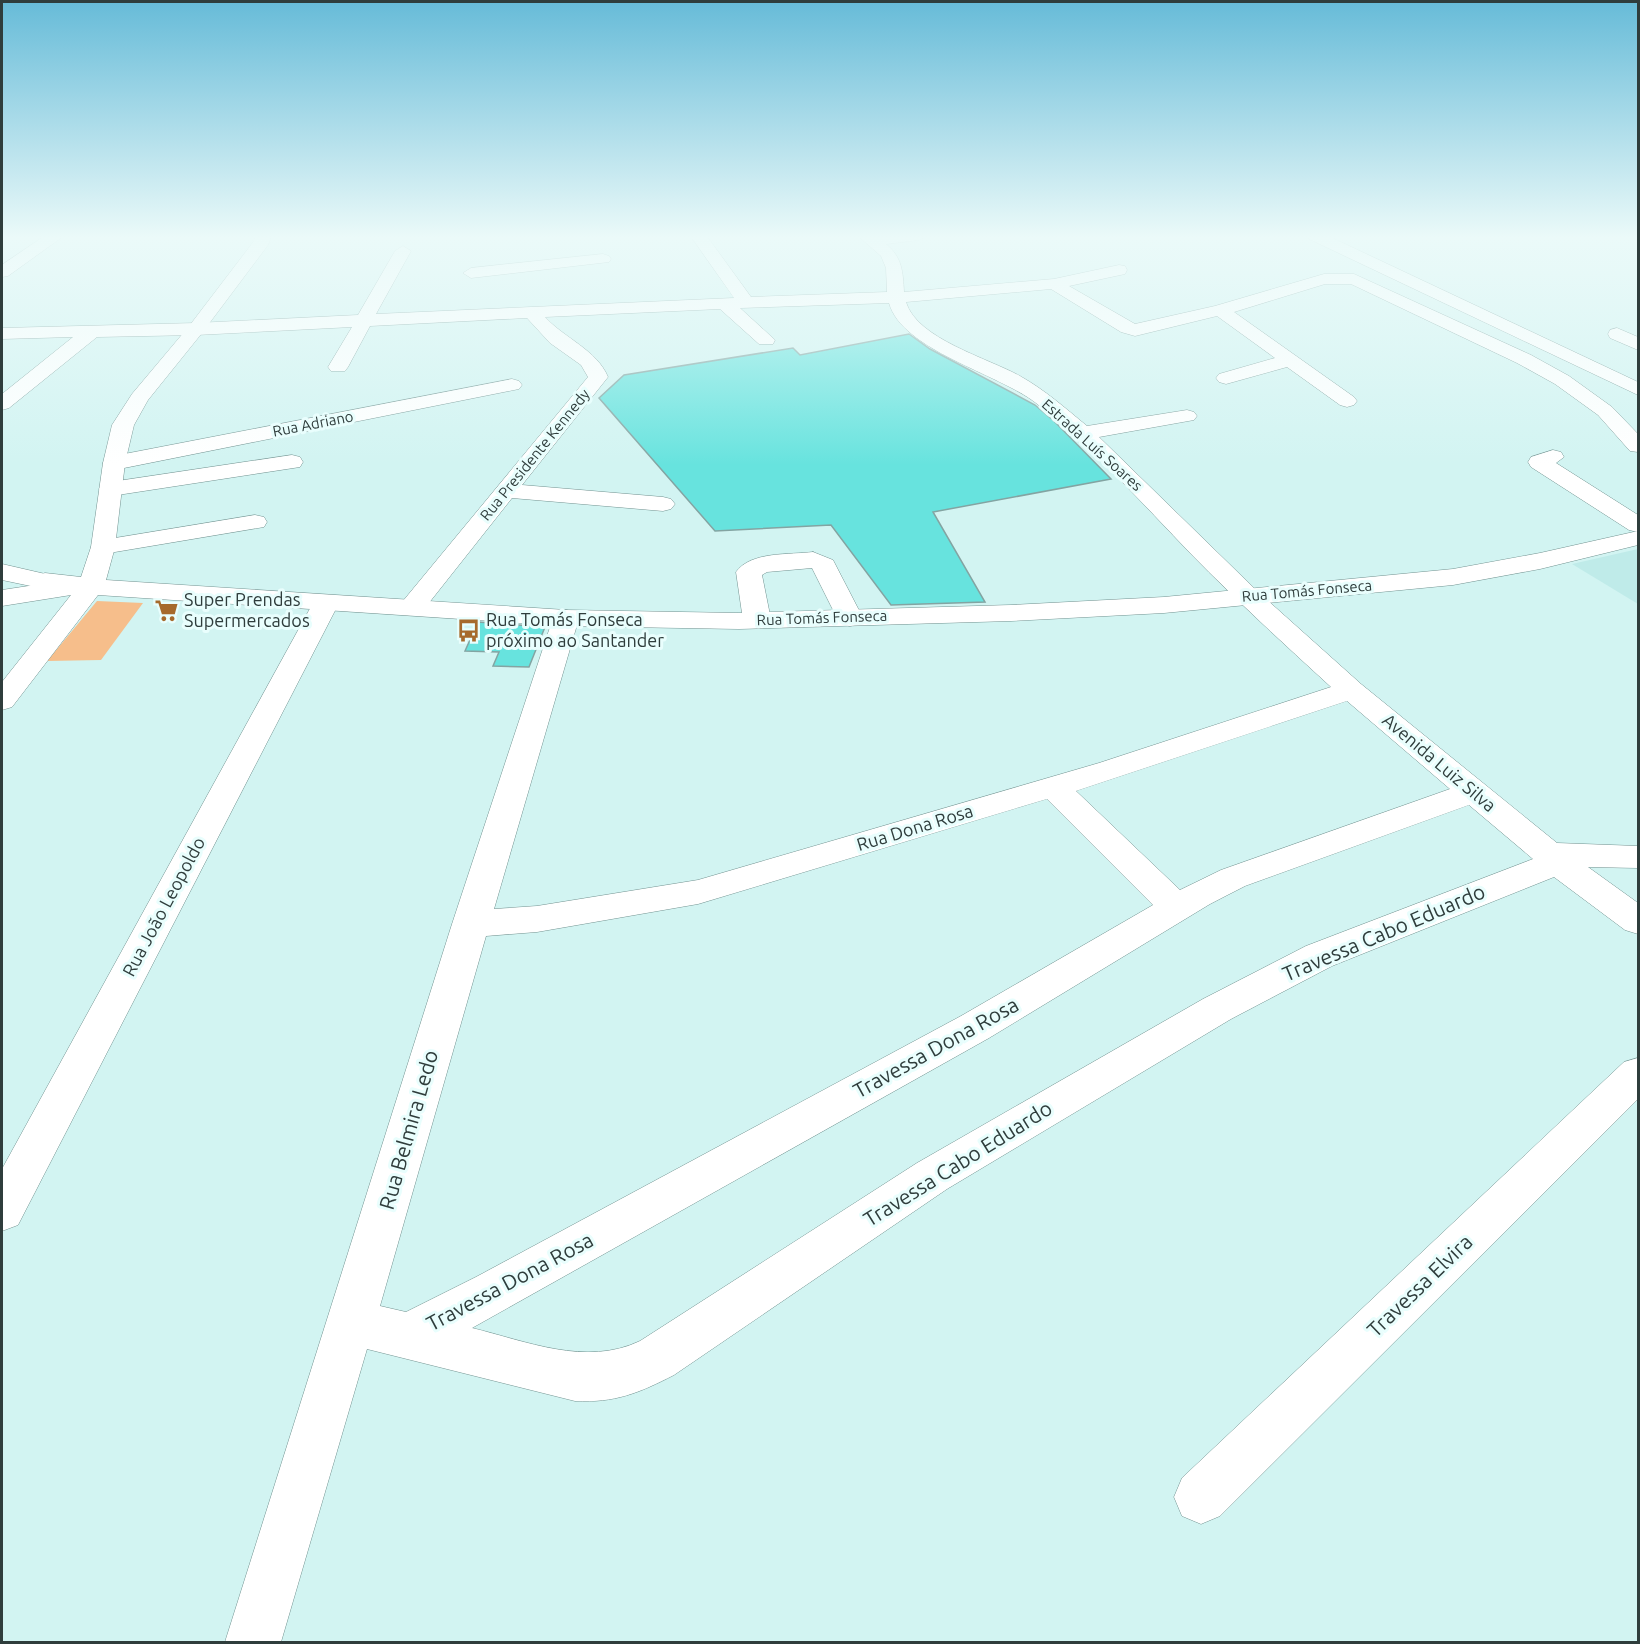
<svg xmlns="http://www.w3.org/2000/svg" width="1640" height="1644" font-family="Ubuntu,sans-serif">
<rect width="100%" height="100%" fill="#d2f4f2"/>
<path fill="#bfebe9" d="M1638 549V604L1572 564Z"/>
<path fill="#f6be8b" d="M97 601 143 603 101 660 47 661Z"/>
<path fill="#67e3de" stroke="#83a4a2" stroke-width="1.5" d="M909 334 930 349 1035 405 1054 421 1111 479 933 512 985 602 891 605 831 525 715 531 599 398 624 375 793 348 800 355Z
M478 622 545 627 529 667 493 666 499 652 465 651Z"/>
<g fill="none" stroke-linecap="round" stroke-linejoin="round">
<defs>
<path id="minor" d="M46 235H65L8 276 2 277V265Z
M690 235H706L751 297 887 292 886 268 881 256 857 235H927L919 240 886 244C902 257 903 272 904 292L1054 279 1119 265 1125 266 1127 270 1125 274 1069 286 1135 324 1215 306 1324 274H1354L1531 355 1569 376 1612 407 1638 434V452L1630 451 1598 415 1555 384 1517 363 1351 284H1325L1234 312 1354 397 1357 401 1354 405 1347 407 1340 405 1287 367 1226 384 1219 382 1216 378 1219 374 1275 358 1217 316 1135 336 1121 332 1051 289 906 302C917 339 988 358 1020 376 1045 390 1065 408 1087 426L1187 410 1194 412 1197 416 1194 420 1099 437 1256 590 1361 684 1557 843 1638 846V868L1588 867 1638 903V934L1625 930 1554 877 1332 966 1231 1019 947 1189 674 1375C639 1393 615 1403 575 1401L367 1349 281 1642H225L452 924 553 618 556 612 566 610 576 612 579 618 494 909 537 906 698 880 1099 763 1331 687C1284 644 1237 601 1192 555 1142 503 1093 448 1036 403 997 373 902 350 889 303L740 308 775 340 773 344H759L720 309 545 317C564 338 597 350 608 377L522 485 663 497 671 499 675 504 671 509 663 511 512 498 421 613 412 615 403 613 399 607 403 601 588 377 581 365 550 343 527 318 370 326 348 367 345 371H331L328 367 352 327 196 335 97 337 9 408 2 410V394L73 337 2 339V328L196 323 358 315 395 251 403 246 411 251 376 314 734 298ZM1347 701 1450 789 1221 870 1180 890 1076 791ZM1047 799 1153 905 961 1016 476 1277 406 1312 380 1306 486 936 537 932 698 904ZM1469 805 1533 859 1306 946 1203 999 917 1163 640 1341C586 1367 526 1341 472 1328L989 1038 1210 904 1245 886Z
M603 254 609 256 611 259 609 262 471 278 463 273 471 268Z
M1617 328 1638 337V350L1610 338 1608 334 1610 330Z
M512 379 519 381 522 385 519 389 114 470 106 468 103 463 106 458 114 456Z
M1553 450 1561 452 1564 457 1556 463 1638 515V532L1629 530 1531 467 1528 462 1531 457Z
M292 455 300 457 303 462 300 467 111 496 103 494 99 489 103 484 111 482Z
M255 515 264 517 267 522 264 527 103 554 94 552 91 547 94 542 103 540Z
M813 552 833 560 863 618 860 624 850 626 840 624 812 568 767 572 762 575 771 620 767 626 757 628 747 626 743 620 736 572C751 551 790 555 813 552Z
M2 564 54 576 58 581 54 586 45 589 2 580Z
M326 595 335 597 339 603 18 1225 2 1231V1169L313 603 317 597Z
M1638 1058V1099L1220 1516 1201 1524 1182 1516 1174 1497 1182 1478 1624 1062Z"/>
<path id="major" d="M256 235H272L268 245 202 333 148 400 134 425 125 463 115 547 106 580 566 610 739 613 1011 605 1164 597 1453 569 1540 553 1638 531V545L1540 569 1453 585 1164 613 1011 621 739 629 566 626 98 595 12 707 2 710V682L71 595 2 606V590L35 585 32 581 36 576 45 573 81 577 91 547 103 463 112 425 132 394 190 325 254 241Z"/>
<path id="highway" d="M1305 235H1326L1638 382V395L1307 238Z"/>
</defs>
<use href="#minor" stroke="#739391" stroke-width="1"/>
<use href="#major" stroke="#739391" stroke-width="1"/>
<use href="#highway" stroke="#739391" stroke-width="1"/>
<use href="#minor" fill="#fff" fill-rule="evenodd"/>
<use href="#major" fill="#fff" fill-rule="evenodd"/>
<use href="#highway" fill="#fff" fill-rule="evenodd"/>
</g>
<linearGradient id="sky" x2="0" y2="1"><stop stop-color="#66bbd8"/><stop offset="0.51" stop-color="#ebfaf9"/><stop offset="1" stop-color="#ebfaf9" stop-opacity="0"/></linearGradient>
<rect width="1640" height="465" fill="url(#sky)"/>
<defs>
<symbol id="supermarket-bare" viewBox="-9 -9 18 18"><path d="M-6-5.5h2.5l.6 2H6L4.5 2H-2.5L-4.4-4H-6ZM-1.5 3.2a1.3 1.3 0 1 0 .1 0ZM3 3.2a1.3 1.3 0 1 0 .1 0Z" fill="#a66a2c" stroke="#e9fefd" stroke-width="2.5" paint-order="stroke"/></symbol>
<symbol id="bus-bare" viewBox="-9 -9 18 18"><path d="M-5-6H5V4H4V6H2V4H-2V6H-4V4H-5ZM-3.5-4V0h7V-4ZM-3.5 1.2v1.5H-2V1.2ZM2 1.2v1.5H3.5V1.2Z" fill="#a66a2c" stroke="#e9fefd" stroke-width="2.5" paint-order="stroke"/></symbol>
</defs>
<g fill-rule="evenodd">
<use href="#supermarket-bare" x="150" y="594" width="33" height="33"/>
<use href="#bus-bare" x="452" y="614" width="33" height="33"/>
</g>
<g text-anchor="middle" stroke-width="6" stroke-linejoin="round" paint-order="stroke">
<g font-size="15" fill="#2f3d3c" stroke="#e9fefd">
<text transform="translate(313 424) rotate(-11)" y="5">Rua Adriano</text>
<text transform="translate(1092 445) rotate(42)" y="5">Estrada Luís Soares</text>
<text transform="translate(535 455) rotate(-51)" y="5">Rua Presidente Kennedy</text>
<text transform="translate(1307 591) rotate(-5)" y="5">Rua Tomás Fonseca</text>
<text transform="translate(822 618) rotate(-2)" y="5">Rua Tomás Fonseca</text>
</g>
<g font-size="18" fill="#2f3d3c" stroke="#e9fefd" text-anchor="start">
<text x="184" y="606">Super Prendas<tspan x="184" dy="21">Supermercados</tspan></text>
<text x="486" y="626">Rua Tomás Fonseca<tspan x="486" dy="21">próximo ao Santander</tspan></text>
</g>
<g font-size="18" fill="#2f3d3c" stroke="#e9fefd">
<text transform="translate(1439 763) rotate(40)" y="6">Avenida Luiz Silva</text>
<text transform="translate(915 828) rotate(-17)" y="6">Rua Dona Rosa</text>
<text transform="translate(164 907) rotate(-62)" y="6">Rua João Leopoldo</text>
</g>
<g font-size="21" fill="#2f3d3c" stroke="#e9fefd">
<text transform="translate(1384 933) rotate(-23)" y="7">Travessa Cabo Eduardo</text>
<text transform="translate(936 1048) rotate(-29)" y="7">Travessa Dona Rosa</text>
<text transform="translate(409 1130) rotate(-74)" y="7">Rua Belmira Ledo</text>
<text transform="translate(958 1164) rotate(-32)" y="7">Travessa Cabo Eduardo</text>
<text transform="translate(510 1282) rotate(-28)" y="7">Travessa Dona Rosa</text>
<text transform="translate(1420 1286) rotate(-44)" y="7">Travessa Elvira</text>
</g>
</g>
<rect width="1640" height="1644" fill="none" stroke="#2f3d3c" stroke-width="6"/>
</svg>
